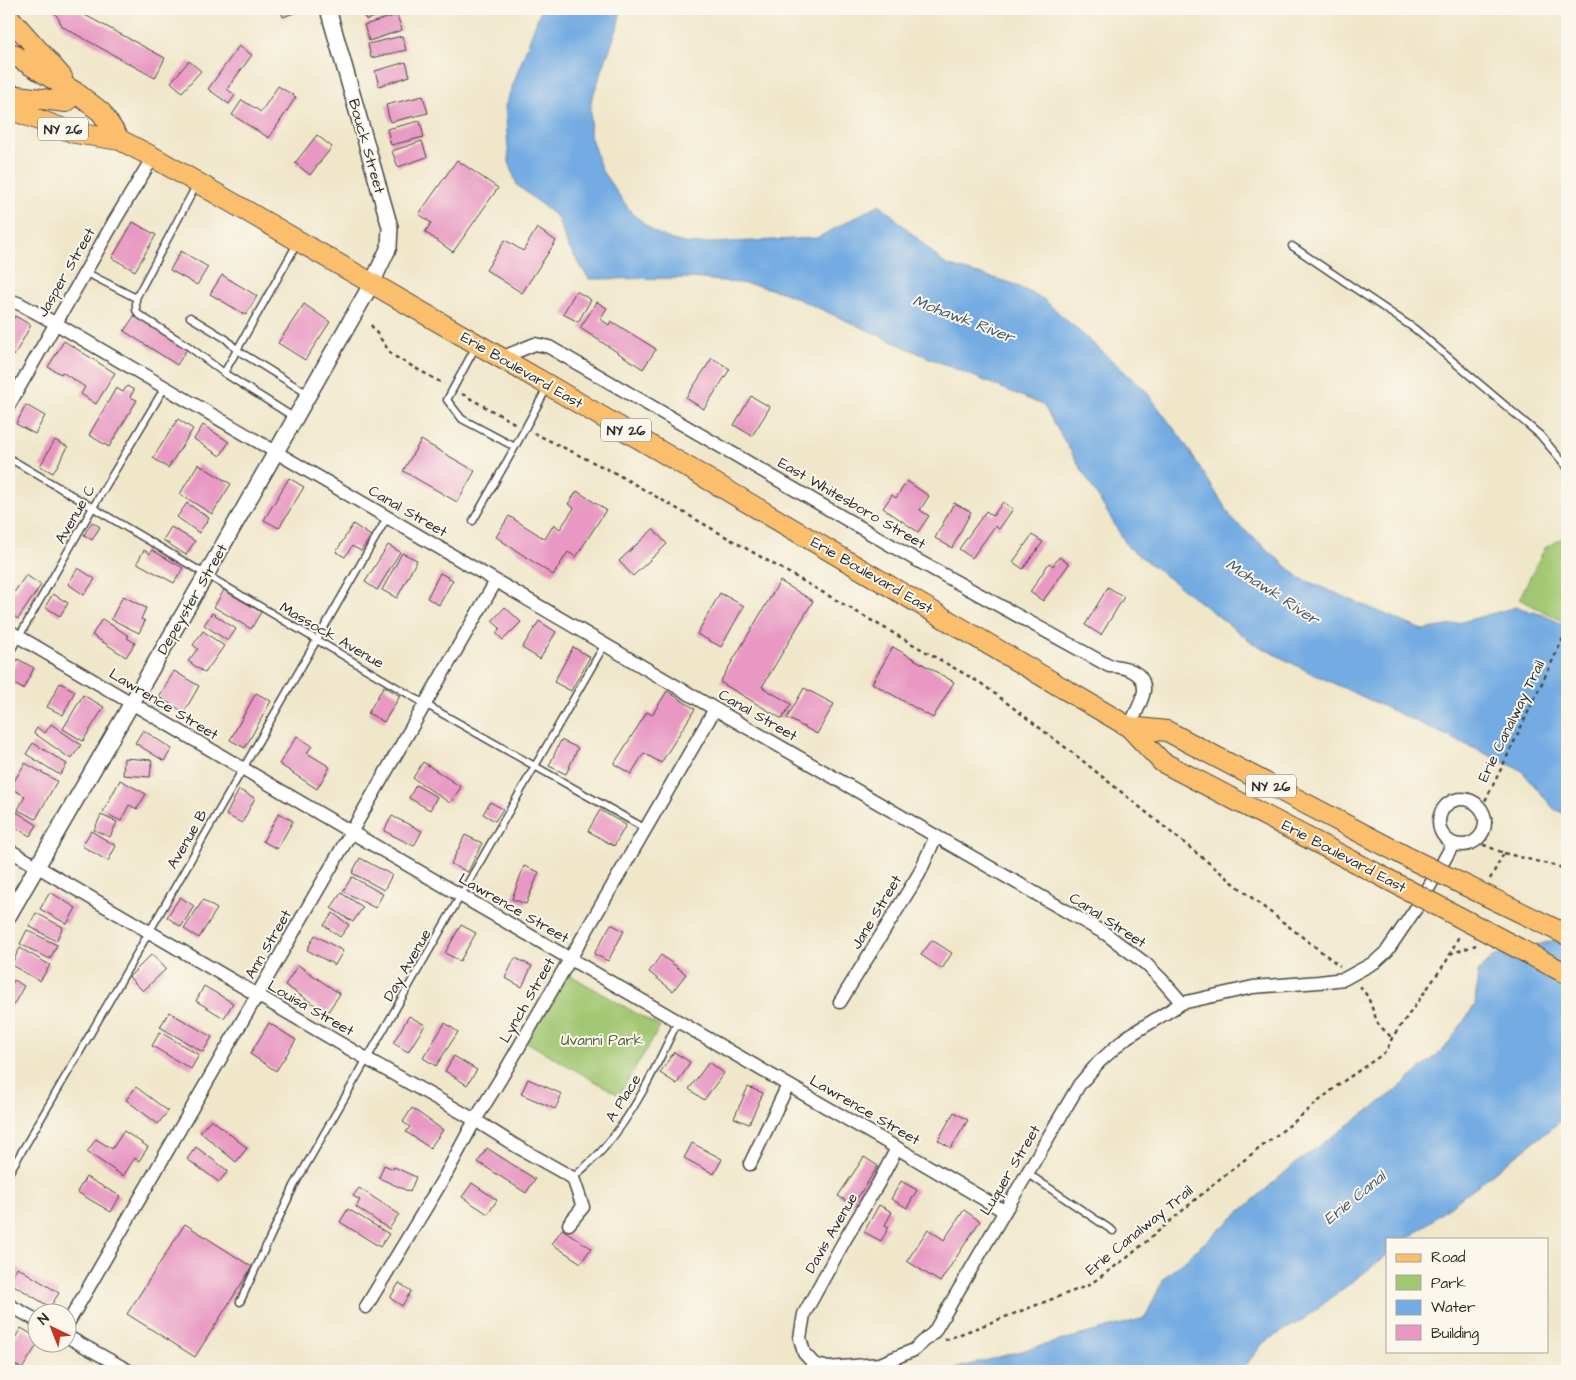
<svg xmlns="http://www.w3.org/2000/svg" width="1576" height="1380" font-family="'Architects Daughter',sans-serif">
<rect width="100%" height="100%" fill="#fbf7ec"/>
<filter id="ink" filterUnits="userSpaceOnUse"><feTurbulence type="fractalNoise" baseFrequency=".02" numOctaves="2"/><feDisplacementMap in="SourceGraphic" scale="10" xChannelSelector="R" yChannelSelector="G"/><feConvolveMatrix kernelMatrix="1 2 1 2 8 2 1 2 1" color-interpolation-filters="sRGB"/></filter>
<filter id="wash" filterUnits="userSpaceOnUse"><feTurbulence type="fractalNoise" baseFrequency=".0096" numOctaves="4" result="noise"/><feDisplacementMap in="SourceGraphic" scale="20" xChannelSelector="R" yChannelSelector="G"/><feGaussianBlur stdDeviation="1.12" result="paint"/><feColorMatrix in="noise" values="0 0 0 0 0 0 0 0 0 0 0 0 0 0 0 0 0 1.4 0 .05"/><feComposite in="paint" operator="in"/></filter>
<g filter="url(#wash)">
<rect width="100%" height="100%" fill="#f0e7cb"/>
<path fill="#a2c772" stroke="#66794e" d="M1567 535V623L1519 599 1545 548Z
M563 971 660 1027 619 1095 523 1040Z"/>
<path fill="#73abe2" stroke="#4f6b86" d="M541 9H621L617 29 591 101 590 135 602 171 631 212 654 232 672 240 689 244 817 238 880 204 946 265 1011 283 1043 299 1145 390 1184 442 1233 520 1300 578 1422 630 1447 626 1516 607 1543 615 1567 626V815L1554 809 1521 770 1309 672 1253 643 1128 547 1043 405 927 357 785 293 756 285 693 278 589 279 568 246 557 217 517 185 509 162 505 106Z
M1567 937V1116L1408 1239H1387V1255L1304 1319 1264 1342 1241 1371H947L1145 1318 1164 1278 1296 1163 1393 1093 1445 1048 1475 1005 1478 972 1492 957Z"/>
<g id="blocks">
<path fill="#e898c2" d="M53 9H91L81 13 165 58 155 78 63 27Z
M280 9H305L283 17Z
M362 9H382L384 14 366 20Z
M397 15 402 30 369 41 364 25Z
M402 36 406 50 371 58 368 44Z
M239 46 252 55 227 89 235 95 229 104 208 89Z
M189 61 201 71 182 92 171 82Z
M406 62 410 76 379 86 375 71Z
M278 86 296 97 269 138 232 115 242 100 261 112Z
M423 96 428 113 390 122 386 105Z
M420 121 424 137 391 145 387 129Z
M317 135 332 147 310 175 295 163Z
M422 141 427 157 398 167 392 151Z
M457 160 498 188 453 252 425 232 431 223 419 214Z
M133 222 156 235 135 271 112 258Z
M537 228 556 241 522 293 486 270 505 240 523 251Z
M181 251 208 267 197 285 170 270Z
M222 275 257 296 246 315 210 294Z
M576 291 591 300 578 322 563 314Z
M597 302 607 308 600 319 609 325 611 321 656 349 643 369 580 328Z
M304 304 330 322 305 360 278 343Z
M135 315 187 349 177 365 124 331Z
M15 316 31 325 14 356 9 353V326Z
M64 341 115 373 96 404 81 394 85 387 62 372 61 374 48 367Z
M712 358 730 369 704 409 686 398Z
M127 386 134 390 130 397 137 400 109 447 89 435 116 388 123 392Z
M751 396 770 407 752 436 734 425Z
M26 405 45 416 35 434 16 424Z
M178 419 193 429 168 468 153 458Z
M203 425 229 442 220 456 194 439Z
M55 440 68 447 53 473 40 466Z
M421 440 475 471 457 502 403 471Z
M198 464 231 484 212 514 180 494Z
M289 478 304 487 279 528 264 520Z
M907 481 929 496 920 510 929 516 918 532 883 508 892 495 896 498Z
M577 491 606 510 576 557 568 552 553 575 496 537 509 516 545 539 554 524 560 529 574 508 568 504Z
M1003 502 1013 509 999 529 995 526 972 558 959 549 986 511 993 516Z
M187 503 209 518 199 533 177 517Z
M954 503 971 512 952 548 935 538Z
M92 522 100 527 92 540 84 535Z
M353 524 371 536 361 551 352 546 345 557 336 552Z
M171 527 195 541 186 555 163 540Z
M653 529 667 544 633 576 619 561Z
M1032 535 1043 542 1023 569 1013 562Z
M388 545 400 552 377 590 365 582Z
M144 550 150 554 152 550 183 568 174 583 137 563Z
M402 553 417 560 397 598 382 590Z
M1059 557 1069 564 1043 601 1030 592 1049 563 1053 566Z
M78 568 95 579 84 595 68 584Z
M440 573 453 580 439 605 427 598Z
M26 575 41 585 18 619 9 613V591L13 594Z
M780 581 813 601 762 687 791 704 782 719 720 682Z
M1108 587 1124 597 1101 635 1085 625Z
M224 590 261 612 251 629 214 607Z
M720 593 744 606 721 647 697 634Z
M53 594 68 603 60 616 45 607Z
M123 596 146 608 141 619 145 621 139 633 111 619Z
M505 607 521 622 503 640 496 633 500 628 492 621Z
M212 613 236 629 228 641 204 625Z
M102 619 129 636 127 638 135 643 126 657 92 635Z
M539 621 556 632 540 659 522 648Z
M203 631 224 646 205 673 188 661 198 649 193 645Z
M573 647 590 657 571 691 554 682Z
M893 647 954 682 933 718 872 683Z
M18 659 34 668 23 689 9 681V675Z
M174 671 199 686 184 712 159 697Z
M60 683 75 691 63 715 47 707Z
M384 686 400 696 384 722 368 713Z
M804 688 834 704 817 734 787 718Z
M667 691 695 709 661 763 644 753 631 774 614 764 647 712 652 715Z
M256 693 271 701 245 748 230 740Z
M83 695 104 707 83 741 63 729Z
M51 724 81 745 71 759 34 733 37 728 45 733Z
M143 730 172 749 164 761 135 743Z
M297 736 312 746 307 753 330 767 317 789 279 764Z
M561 740 578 748 566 774 549 766Z
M33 743 67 764 60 775 26 754Z
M124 758 152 760 150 777 123 775Z
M423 762 461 787 450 803 413 778Z
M25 763 57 781 36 819 18 810 25 796 10 788Z
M120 780 146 794 137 809 129 805 121 821 103 812Z
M416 785 437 797 430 810 409 798Z
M239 790 255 798 242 823 226 815Z
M490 802 503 809 495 821 483 814Z
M9 807 37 825 30 836 9 824Z
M600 810 626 825 614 846 588 831Z
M279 813 293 821 277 849 263 841Z
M101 815 117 822 110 837 94 830Z
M392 816 422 831 414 846 384 831Z
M91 831 116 846 108 861 82 846Z
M465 835 482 843 468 872 451 864Z
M360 858 392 875 384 890 352 873Z
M524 866 539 872 526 904 512 899Z
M352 877 383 894 375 908 343 891Z
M50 892 76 908 67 924 40 909Z
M341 893 363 907 353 922 331 908Z
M180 897 194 906 181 927 167 917Z
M203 900 217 909 199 938 184 929Z
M36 913 63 927 56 941 29 926Z
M333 913 349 925 340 937 324 925Z
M611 924 624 931 608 961 594 954Z
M461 925 476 933 460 961 445 953Z
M27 930 57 945 50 959 20 944Z
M315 935 343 951 335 965 307 950Z
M932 940 952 953 942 969 921 955Z
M20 948 50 965 40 981 11 965Z
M152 954 166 969 143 991 129 977Z
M661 955 686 974 673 991 649 972Z
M515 958 532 966 522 987 505 978Z
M298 965 340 994 327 1013 285 985Z
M14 980 24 986 10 1011 9 1010V985L11 986Z
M204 986 233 1003 224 1018 196 1001Z
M169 1012 212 1037 203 1052 160 1027Z
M409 1016 425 1025 408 1052 393 1043Z
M269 1023 296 1040 276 1071 250 1054Z
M445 1023 458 1032 436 1066 423 1058Z
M160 1032 199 1055 191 1069 152 1046Z
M674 1052 690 1062 677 1084 660 1073Z
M454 1056 477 1070 467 1085 445 1071Z
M709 1062 724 1073 704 1100 689 1089Z
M528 1079 562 1094 555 1109 521 1094Z
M136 1087 168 1111 158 1124 126 1100Z
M748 1087 763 1093 749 1124 734 1118Z
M412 1108 443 1130 430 1148 406 1132 410 1127 403 1122Z
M954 1112 968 1120 951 1148 938 1140Z
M211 1119 247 1148 236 1162 200 1132Z
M124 1131 148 1147 139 1161 135 1158 123 1176 87 1152 96 1139 112 1149Z
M692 1143 722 1159 714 1174 684 1158Z
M196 1147 228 1171 219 1182 187 1159Z
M487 1148 535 1179 526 1193 478 1162Z
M864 1157 878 1166 853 1205 838 1196Z
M384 1165 393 1169 394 1167 416 1177 410 1192 379 1178Z
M86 1177 120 1196 111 1212 77 1192Z
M901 1181 917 1190 907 1208 891 1199Z
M472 1183 497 1200 488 1214 462 1197Z
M359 1188 399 1214 389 1229 356 1207 360 1200 353 1196Z
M879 1205 892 1212 885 1225 889 1227 881 1241 864 1232Z
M348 1209 389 1234 380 1247 340 1222Z
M964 1210 980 1221 940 1282 907 1261 928 1229 944 1240Z
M185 1224 252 1267 195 1357 127 1314Z
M562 1229 591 1248 581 1263 552 1244Z
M17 1267 59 1293 50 1307 9 1282Z
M399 1283 411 1291 402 1306 390 1298Z
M21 1328 38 1338V1342H39L22 1369 15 1365 11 1371H9V1348Z"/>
</g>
</g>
<g filter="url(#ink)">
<use href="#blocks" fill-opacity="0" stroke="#494743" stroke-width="1"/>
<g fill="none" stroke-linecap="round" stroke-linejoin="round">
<defs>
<path id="service" d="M1292 246 1415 329 1540 435 1567 467
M85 272 136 298 197 184
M136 298V310L138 314 188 346 224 373
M190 317 226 339 237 350 308 394
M476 346 447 400 462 419 515 447
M295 418 224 373 297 244
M9 458 425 704 646 829
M473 521 515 447 548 386
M9 654 92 509 165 387
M9 1173C137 956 261 736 387 518
M1027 1173 1113 1231
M573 1178C583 1168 595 1159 604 1148 636 1111 657 1065 678 1021
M240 1302 294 1186 605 644"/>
<path id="minor" d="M9 300 20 304 55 323 715 709 1106 934 1146 964 1162 980 1182 1003 1253 987 1319 982 1344 979 1375 962 1387 951 1423 898 1453 844
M501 358 535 344 549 347 913 558 1109 666C1123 666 1145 671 1144 690 1144 697 1133 719 1129 727
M9 405 115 220 153 157
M9 631 351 832 897 1148 1004 1211
M1439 822a23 23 0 1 1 46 0a23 23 0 1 1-46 0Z
M9 850 367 1059 475 1120 516 1146 573 1178 583 1207 569 1224
M840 1002 919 874 936 836
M897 1148 879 1182 843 1243 804 1314 800 1338 804 1353 814 1364 828 1368 880 1364 914 1350 934 1332 1079 1085 1099 1062 1127 1037 1182 1003
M750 1164 788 1085
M9 1305 38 1321
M366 1307 445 1176 475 1120 501 1078 715 709
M68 1323 496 581
M68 1337 129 1371"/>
<path id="tertiary" d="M9 915 206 575 372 283 389 247 390 227 328 9"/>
<path id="primary" d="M9 17 62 77
M9 52 75 92 101 112 120 140
M9 95 66 102 75 92
M9 109 75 133 120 140 153 157C285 232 416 310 548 385L1129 727"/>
<path id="trunk" d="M1129 727 1167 731 1409 858
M1129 727 1162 762 1387 879"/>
</defs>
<use href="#service" stroke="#494743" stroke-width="9"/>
<use href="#minor" stroke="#494743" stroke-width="15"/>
<use href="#tertiary" stroke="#494743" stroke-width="18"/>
<use href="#primary" stroke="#494743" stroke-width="22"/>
<use href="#trunk" stroke="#494743" stroke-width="22"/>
<path stroke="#494743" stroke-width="2.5" stroke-dasharray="4 4" stroke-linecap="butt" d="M371 325 392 355 444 384
M462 394 516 424
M534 433 615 473 982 684 1078 757 1257 902 1340 966
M1504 853 1567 869
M1490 879 1504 853 1484 845 1493 818 1481 809 1503 765 1567 630
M1450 954 1476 945
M1360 986 1368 997 1378 1024 1392 1038
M945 1340 1089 1285 1128 1257 1222 1177 1295 1121 1338 1085 1386 1052 1392 1038 1446 962 1459 936"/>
<use href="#service" stroke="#fff" stroke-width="6"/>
<use href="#minor" stroke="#fff" stroke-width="12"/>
<use href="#tertiary" stroke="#fff" stroke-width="15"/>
<use href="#primary" stroke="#fabe6d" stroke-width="20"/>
<use href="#trunk" stroke="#fabe6d" stroke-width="20"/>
<defs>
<path id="trunk-bridge" d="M1409 858 1567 935
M1387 879 1567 974"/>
</defs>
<use href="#trunk-bridge" stroke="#494743" stroke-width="22" stroke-linecap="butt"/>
<use href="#trunk-bridge" stroke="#fabe6d" stroke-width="20"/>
</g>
</g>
<g text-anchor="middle" stroke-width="4" stroke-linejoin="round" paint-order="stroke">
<g fill="#fbf7ec" stroke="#696865" stroke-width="1">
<rect x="38" y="117.5" width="50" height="23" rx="4"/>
<rect x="601" y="418.5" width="50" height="23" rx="4"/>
<rect x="1246" y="774.5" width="50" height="23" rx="4"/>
</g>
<g font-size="14" font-weight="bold" fill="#2b2b2b">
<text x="63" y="134">NY 26</text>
<text x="626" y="435">NY 26</text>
<text x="1271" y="791">NY 26</text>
</g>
<g font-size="15" fill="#2b2b2b" stroke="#fbf7ec">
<text transform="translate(367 146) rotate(74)" y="5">Bouck Street</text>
<text transform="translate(66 272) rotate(-60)" y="5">Jasper Street</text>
<text transform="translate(522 370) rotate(30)" y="5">Erie Boulevard East</text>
<text transform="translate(852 503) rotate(30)" y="5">East Whitesboro Street</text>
<text transform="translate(408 511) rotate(30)" y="5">Canal Street</text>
<text transform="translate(75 514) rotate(-60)" y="5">Avenue C</text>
<text transform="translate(872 575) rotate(30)" y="5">Erie Boulevard East</text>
<text transform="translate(192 599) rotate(-60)" y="5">Depeyster Street</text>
<text transform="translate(332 635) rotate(30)" y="5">Massock Avenue</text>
<text transform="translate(164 704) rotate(31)" y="5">Lawrence Street</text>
<text transform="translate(758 715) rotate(30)" y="5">Canal Street</text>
<text transform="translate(1511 721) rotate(-64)" y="5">Erie Canalway Trail</text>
<text transform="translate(187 839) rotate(-60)" y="5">Avenue B</text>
<text transform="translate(1344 856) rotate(28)" y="5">Erie Boulevard East</text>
<text transform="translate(514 908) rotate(30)" y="5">Lawrence Street</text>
<text transform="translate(876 912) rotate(-59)" y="5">Jane Street</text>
<text transform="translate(1108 920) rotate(33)" y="5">Canal Street</text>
<text transform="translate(268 944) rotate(-60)" y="5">Ann Street</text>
<text transform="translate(407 965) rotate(-60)" y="5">Day Avenue</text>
<text transform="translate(527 1000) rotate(-60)" y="5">Lynch Street</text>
<text transform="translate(311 1008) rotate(30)" y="5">Louisa Street</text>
<text transform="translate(623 1098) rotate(-58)" y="5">A Place</text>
<text transform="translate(865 1110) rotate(30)" y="5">Lawrence Street</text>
<text transform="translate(1010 1170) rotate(-59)" y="5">Luquer Street</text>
<text transform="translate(1139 1230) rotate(-39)" y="5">Erie Canalway Trail</text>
<text transform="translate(831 1233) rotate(-60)" y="5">Davis Avenue</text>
</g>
<g font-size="15" fill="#4f5a40" stroke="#fbf7ec">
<text x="602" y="1045">Uvanni Park</text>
</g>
<g font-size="16" font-style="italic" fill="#44586b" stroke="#fbf7ec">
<text transform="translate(964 318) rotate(21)" y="6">Mohawk River</text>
<text transform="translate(1273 591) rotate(33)" y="6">Mohawk River</text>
<text transform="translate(1354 1197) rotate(-39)" y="6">Erie Canal</text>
</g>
</g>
<rect width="1576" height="1380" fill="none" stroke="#fbf7ec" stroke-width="30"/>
<rect x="1386" y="1238" width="162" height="115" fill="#fbf7ec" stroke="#a8a59f"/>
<rect x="1396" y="1254" width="25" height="8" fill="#fabe6d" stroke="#a8a59f"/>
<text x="1431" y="1262" font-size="15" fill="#2b2b2b">Road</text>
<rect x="1396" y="1275" width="25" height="15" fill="#a2c772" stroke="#a8a59f"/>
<text x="1431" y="1288" font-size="15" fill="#2b2b2b">Park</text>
<rect x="1396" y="1300" width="25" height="15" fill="#73abe2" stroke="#a8a59f"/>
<text x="1431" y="1312" font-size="15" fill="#2b2b2b">Water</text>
<rect x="1396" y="1325" width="25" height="15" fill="#e898c2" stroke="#a8a59f"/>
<text x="1431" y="1338" font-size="15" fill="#2b2b2b">Building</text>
<g transform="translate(52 1328) rotate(317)"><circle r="24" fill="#fbf7ec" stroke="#a8a59f"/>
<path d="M0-4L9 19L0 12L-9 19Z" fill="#c8321e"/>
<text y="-8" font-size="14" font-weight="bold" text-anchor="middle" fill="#2b2b2b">N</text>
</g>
</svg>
